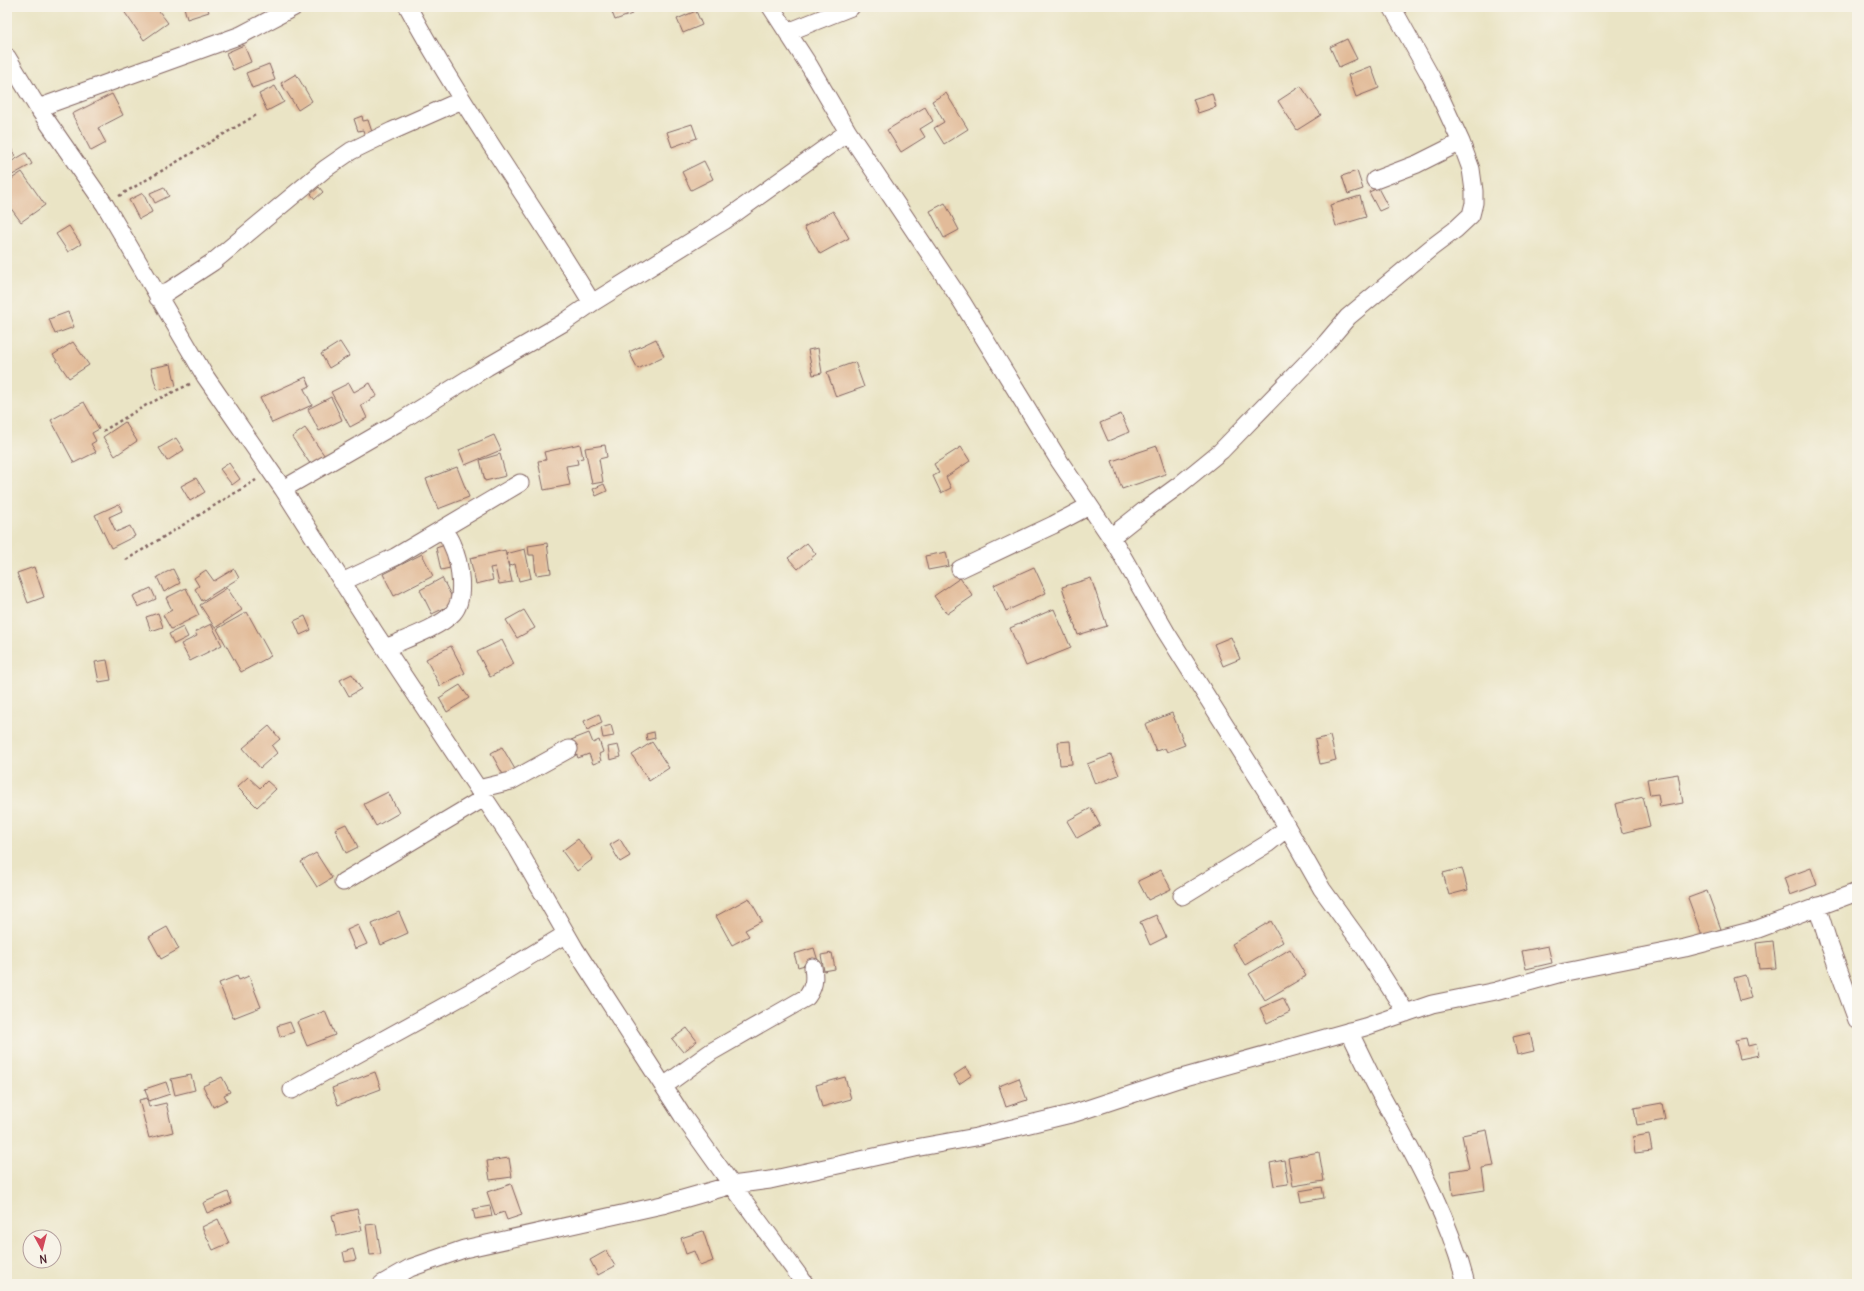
<svg xmlns="http://www.w3.org/2000/svg" width="1864" height="1291" font-family="Delius,sans-serif">
<rect width="100%" height="100%" fill="#f7f3e8"/>
<filter id="ink" filterUnits="userSpaceOnUse"><feTurbulence type="fractalNoise" baseFrequency=".025" numOctaves="2"/><feDisplacementMap in="SourceGraphic" scale="8" xChannelSelector="R" yChannelSelector="G"/><feConvolveMatrix kernelMatrix="1 2 1 2 8 2 1 2 1" color-interpolation-filters="sRGB"/></filter>
<filter id="wash" filterUnits="userSpaceOnUse"><feTurbulence type="fractalNoise" baseFrequency=".012" numOctaves="4" result="noise"/><feDisplacementMap in="SourceGraphic" scale="16" xChannelSelector="R" yChannelSelector="G"/><feGaussianBlur stdDeviation="0.9" result="paint"/><feColorMatrix in="noise" values="0 0 0 0 0 0 0 0 0 0 0 0 0 0 0 0 0 1.4 0 .05"/><feComposite in="paint" operator="in"/></filter>
<g filter="url(#wash)">
<rect width="100%" height="100%" fill="#eae4c5"/>
<g id="blocks">
<path fill="#e2bb99" d="M121 7H156L168 23 144 40Z
M184 7H207L209 12 187 19Z
M610 7H629L632 14 615 20Z
M696 11 702 25 683 33 677 19Z
M1347 39 1357 59 1339 67 1330 47Z
M244 45 251 62 233 70 226 53Z
M269 64 275 80 252 88 246 73Z
M1371 66 1379 88 1356 97 1348 75Z
M296 74 312 101 298 110 281 83Z
M275 86 284 102 267 111 259 94Z
M1301 86 1321 115 1297 130 1278 101Z
M946 93 968 129 944 144 934 128 944 122 932 101Z
M1212 93 1216 107 1198 113 1193 99Z
M112 94 123 115 98 128 106 143 91 151 72 114Z
M925 107 933 121 920 129 925 137 901 152 887 130Z
M362 116 363 121 368 120 373 135 365 137 363 130 358 131 354 119Z
M692 124 697 138 672 147 667 132Z
M7 140 15 156 7 160Z
M26 153 32 164 7 178V164Z
M704 161 713 179 691 190 682 172Z
M1357 171 1363 189 1348 194 1342 176Z
M22 172 45 205 21 222 7 203V182Z
M164 187 169 196 155 203 150 193Z
M319 187 323 192 315 199 311 194Z
M1378 188 1388 207 1379 211 1369 192Z
M143 193 152 212 139 219 129 200Z
M1360 196 1366 217 1336 226 1330 205Z
M945 203 959 230 944 238 930 211Z
M833 211 849 238 820 254 804 227Z
M69 226 81 244 68 252 56 234Z
M68 312 74 327 55 334 49 319Z
M656 339 664 356 638 369 629 352Z
M73 342 89 365 69 378 53 355Z
M340 342 349 356 329 368 321 354Z
M818 348 822 373 813 375 808 350Z
M855 362 864 387 836 397 827 372Z
M171 364 176 386 157 390 151 368Z
M306 377 310 386 304 389 312 405 272 423 260 398Z
M349 383 354 392 370 383 377 396 361 405 367 418 350 427 331 392Z
M331 397 342 420 319 431 308 409Z
M84 402 99 429 92 433 96 441 91 444 96 452 74 463 51 420Z
M1121 414 1129 432 1108 441 1100 423Z
M125 422 137 441 115 456 103 437Z
M305 428 327 459 313 468 292 437Z
M494 435 501 450 465 465 459 450Z
M176 438 184 450 167 461 159 448Z
M580 444 583 458 577 459 578 464 566 466 570 485 544 490 538 461 546 460 544 452Z
M605 445 607 457 599 459 603 482 592 484 585 448Z
M1157 446 1166 474 1122 489 1112 461Z
M961 447 970 461 946 477 951 488 941 493 933 476 939 473 934 464Z
M500 454 506 476 485 481 480 460Z
M229 463 240 479 232 485 220 469Z
M457 467 469 497 438 509 426 479Z
M196 478 205 492 190 501 181 486Z
M604 484 607 491 596 496 593 489Z
M119 504 122 511 109 517 116 532 130 526 135 536 111 548 95 515Z
M547 543 551 573 536 575 534 555H529L528 546Z
M807 543 816 554 798 569 788 558Z
M445 545 450 568 441 570 436 548Z
M525 549 531 578 519 581 515 564 509 566 506 554Z
M505 550 512 582 499 584 495 567 490 568 493 580 476 584 470 558Z
M946 552 949 566 928 570 925 556Z
M422 554 433 576 394 596 383 574Z
M34 567 44 597 28 603 17 573Z
M1034 567 1046 593 1006 611 994 585Z
M173 569 180 583 164 592 157 577Z
M234 569 239 578 202 601 195 589 199 586 194 578 206 570 214 581Z
M442 578 455 603 432 614 420 590Z
M960 578 973 596 947 614 934 596Z
M1091 578 1107 626 1078 635 1062 587Z
M151 588 156 599 138 607 133 596Z
M186 588 199 615 171 629 163 615 172 610 166 598Z
M227 588 242 610 215 628 200 605Z
M1054 609 1071 648 1026 666 1010 628Z
M524 610 535 628 517 638 506 620Z
M247 612 271 656 241 672 217 629Z
M158 613 163 627 151 631 146 617Z
M305 616 311 630 300 635 294 621Z
M211 624 222 645 190 661 181 644 197 636 195 632Z
M183 627 188 637 174 644 169 634Z
M1231 637 1240 659 1223 666 1214 644Z
M502 640 514 664 490 677 477 652Z
M451 646 465 673 440 686 426 659Z
M107 660 111 680 99 682 95 662Z
M352 674 361 689 349 696 340 680Z
M460 685 469 698 447 712 439 698Z
M1172 713 1185 745 1167 752 1165 748 1156 751 1145 724Z
M599 714 602 723 587 730 584 721Z
M611 725 614 736 603 738 601 728Z
M269 726 280 739 272 746 277 753 260 768 243 748Z
M654 732 655 738 647 740 646 734Z
M589 733 593 743 599 740 603 752 599 754 601 761 593 764 589 754 578 758 571 740Z
M1330 736 1336 760 1320 764 1315 740Z
M1070 741 1072 764 1060 765 1058 742Z
M652 742 669 768 649 781 632 755Z
M618 745 621 757 610 760 608 747Z
M502 747 516 771 505 778 491 753Z
M1111 755 1119 775 1095 784 1087 764Z
M1678 774 1683 803 1660 807 1658 794 1650 795 1647 779Z
M248 777 260 788 267 781 276 789 257 807 237 787Z
M388 792 399 813 376 826 364 804Z
M1643 797 1650 826 1622 833 1615 804Z
M1091 808 1100 825 1077 838 1067 821Z
M346 824 358 847 346 853 335 829Z
M578 839 593 859 577 871 562 851Z
M620 839 630 856 620 862 610 845Z
M316 853 332 878 317 887 301 862Z
M1462 868 1468 890 1449 895 1443 873Z
M1811 868 1817 885 1790 895 1784 878Z
M1161 870 1171 889 1148 900 1138 881Z
M1707 891 1721 929 1702 936 1688 898Z
M749 898 762 921 745 930 749 936 732 945 716 916Z
M399 912 408 933 381 945 372 924Z
M1156 915 1166 937 1150 945 1140 922Z
M1271 921 1283 942 1245 965 1232 944Z
M358 925 367 944 355 949 347 930Z
M167 927 179 949 161 959 149 937Z
M1773 941 1776 968 1759 969 1756 943Z
M1548 946 1552 963 1526 969 1522 951Z
M814 948 818 961 798 967 794 954Z
M1290 949 1306 976 1265 1000 1249 974Z
M832 953 835 969 824 971 821 955Z
M1745 975 1751 998 1740 1001 1734 978Z
M237 976 239 980 249 976 261 1007 233 1018 219 983Z
M1283 998 1290 1012 1267 1023 1260 1008Z
M325 1011 335 1035 307 1046 297 1022Z
M290 1022 294 1032 280 1037 277 1026Z
M687 1028 697 1041 683 1052 672 1039Z
M1530 1033 1534 1051 1517 1055 1513 1037Z
M1746 1038 1748 1046 1756 1044 1759 1055 1740 1059 1735 1040Z
M966 1067 972 1075 959 1084 954 1075Z
M375 1072 381 1089 338 1105 332 1088Z
M191 1075 195 1090 175 1095 171 1079Z
M222 1077 230 1092 224 1095 227 1100 213 1107 203 1086Z
M845 1077 851 1099 822 1107 816 1085Z
M1019 1078 1027 1100 1006 1107 999 1086Z
M166 1082 170 1094 149 1101 145 1089Z
M147 1098 149 1107 166 1103 173 1132 149 1138 139 1100Z
M1662 1103 1665 1120 1637 1125 1634 1108Z
M1487 1130 1494 1166 1482 1168 1485 1190 1453 1195 1450 1171 1469 1168 1462 1135Z
M1649 1134 1652 1151 1635 1153 1633 1137Z
M1319 1152 1324 1181 1293 1186 1288 1158Z
M509 1158 512 1177 490 1180 487 1161Z
M1284 1160 1288 1184 1274 1186 1270 1163Z
M511 1184 522 1215 507 1220 504 1212 495 1215 487 1192Z
M1322 1187 1324 1198 1301 1202 1299 1191Z
M228 1192 232 1203 207 1213 203 1203Z
M490 1206 492 1216 475 1219 473 1209Z
M357 1209 362 1230 337 1236 332 1215Z
M218 1219 229 1243 213 1250 202 1227Z
M376 1224 381 1254 370 1255 366 1225Z
M703 1231 713 1261 700 1266 694 1251 686 1254 681 1238Z
M353 1249 356 1260 345 1262 343 1252Z
M606 1251 615 1266 598 1275 590 1260Z"/>
</g>
</g>
<g filter="url(#ink)">
<use href="#blocks" fill-opacity="0" stroke="#826461" stroke-width="1"/>
<g fill="none" stroke-linecap="round" stroke-linejoin="round">
<defs>
<path id="minor" d="M408 7C463 109 532 203 592 303
M771 7 810 67 848 132 962 302 1060 462 1116 545 1166 632 1267 792 1322 889 1364 947 1406 1013
M788 32 851 7
M7 57 38 108 105 205 205 376 283 489 375 633 516 846 575 949 682 1115 732 1185 805 1284
M38 108 241 35 294 7
M1375 180 1417 164 1461 142
M158 298 213 262 325 169 351 151 392 131 462 100
M283 489 396 424 487 367 563 323 592 303 724 221 848 132
M1111 537 1145 510 1178 486 1221 451 1326 343 1348 317 1431 248 1455 230 1471 215 1474 203V191L1471 169 1461 142 1432 79 1392 7
M960 569 1053 525 1089 506
M342 582 395 557 520 483
M385 648C403 640 439 628 453 613 466 599 460 561 452 545 450 539 446 534 443 529
M478 789 511 781 569 749
M343 882 484 798
M1182 896 1267 844 1287 828
M1817 906 1828 941 1857 1020
M1349 1031C1360 1053 1370 1075 1382 1097 1415 1157 1449 1216 1466 1284
M664 1086 711 1052 807 997C814 987 815 980 813 967
M292 1090 472 991 566 934
M382 1284 410 1268 464 1249 662 1205 732 1185 770 1180 915 1148 976 1137 1075 1113 1178 1079 1365 1027 1432 1004 1496 991 1565 972 1685 948 1758 929 1857 892"/>
</defs>
<use href="#minor" stroke="#826461" stroke-width="19"/>
<path stroke="#826461" stroke-width="2.5" stroke-dasharray="3 3" stroke-linecap="butt" d="M119 196 258 114
M103 431 148 404 190 384
M126 560 256 480"/>
<use href="#minor" stroke="#fff" stroke-width="17"/>
</g>
</g>
<rect width="1864" height="1291" fill="none" stroke="#f7f3e8" stroke-width="24"/>
<g transform="translate(42 1249) rotate(173)"><circle r="19" fill="#f7f3e8" stroke="#b29e9c"/>
<path d="M0-3L7 15L0 10L-7 15Z" fill="#d1495b"/>
<text y="-6" font-size="11" font-weight="bold" text-anchor="middle" fill="#4a1f2b">N</text>
</g>
</svg>
